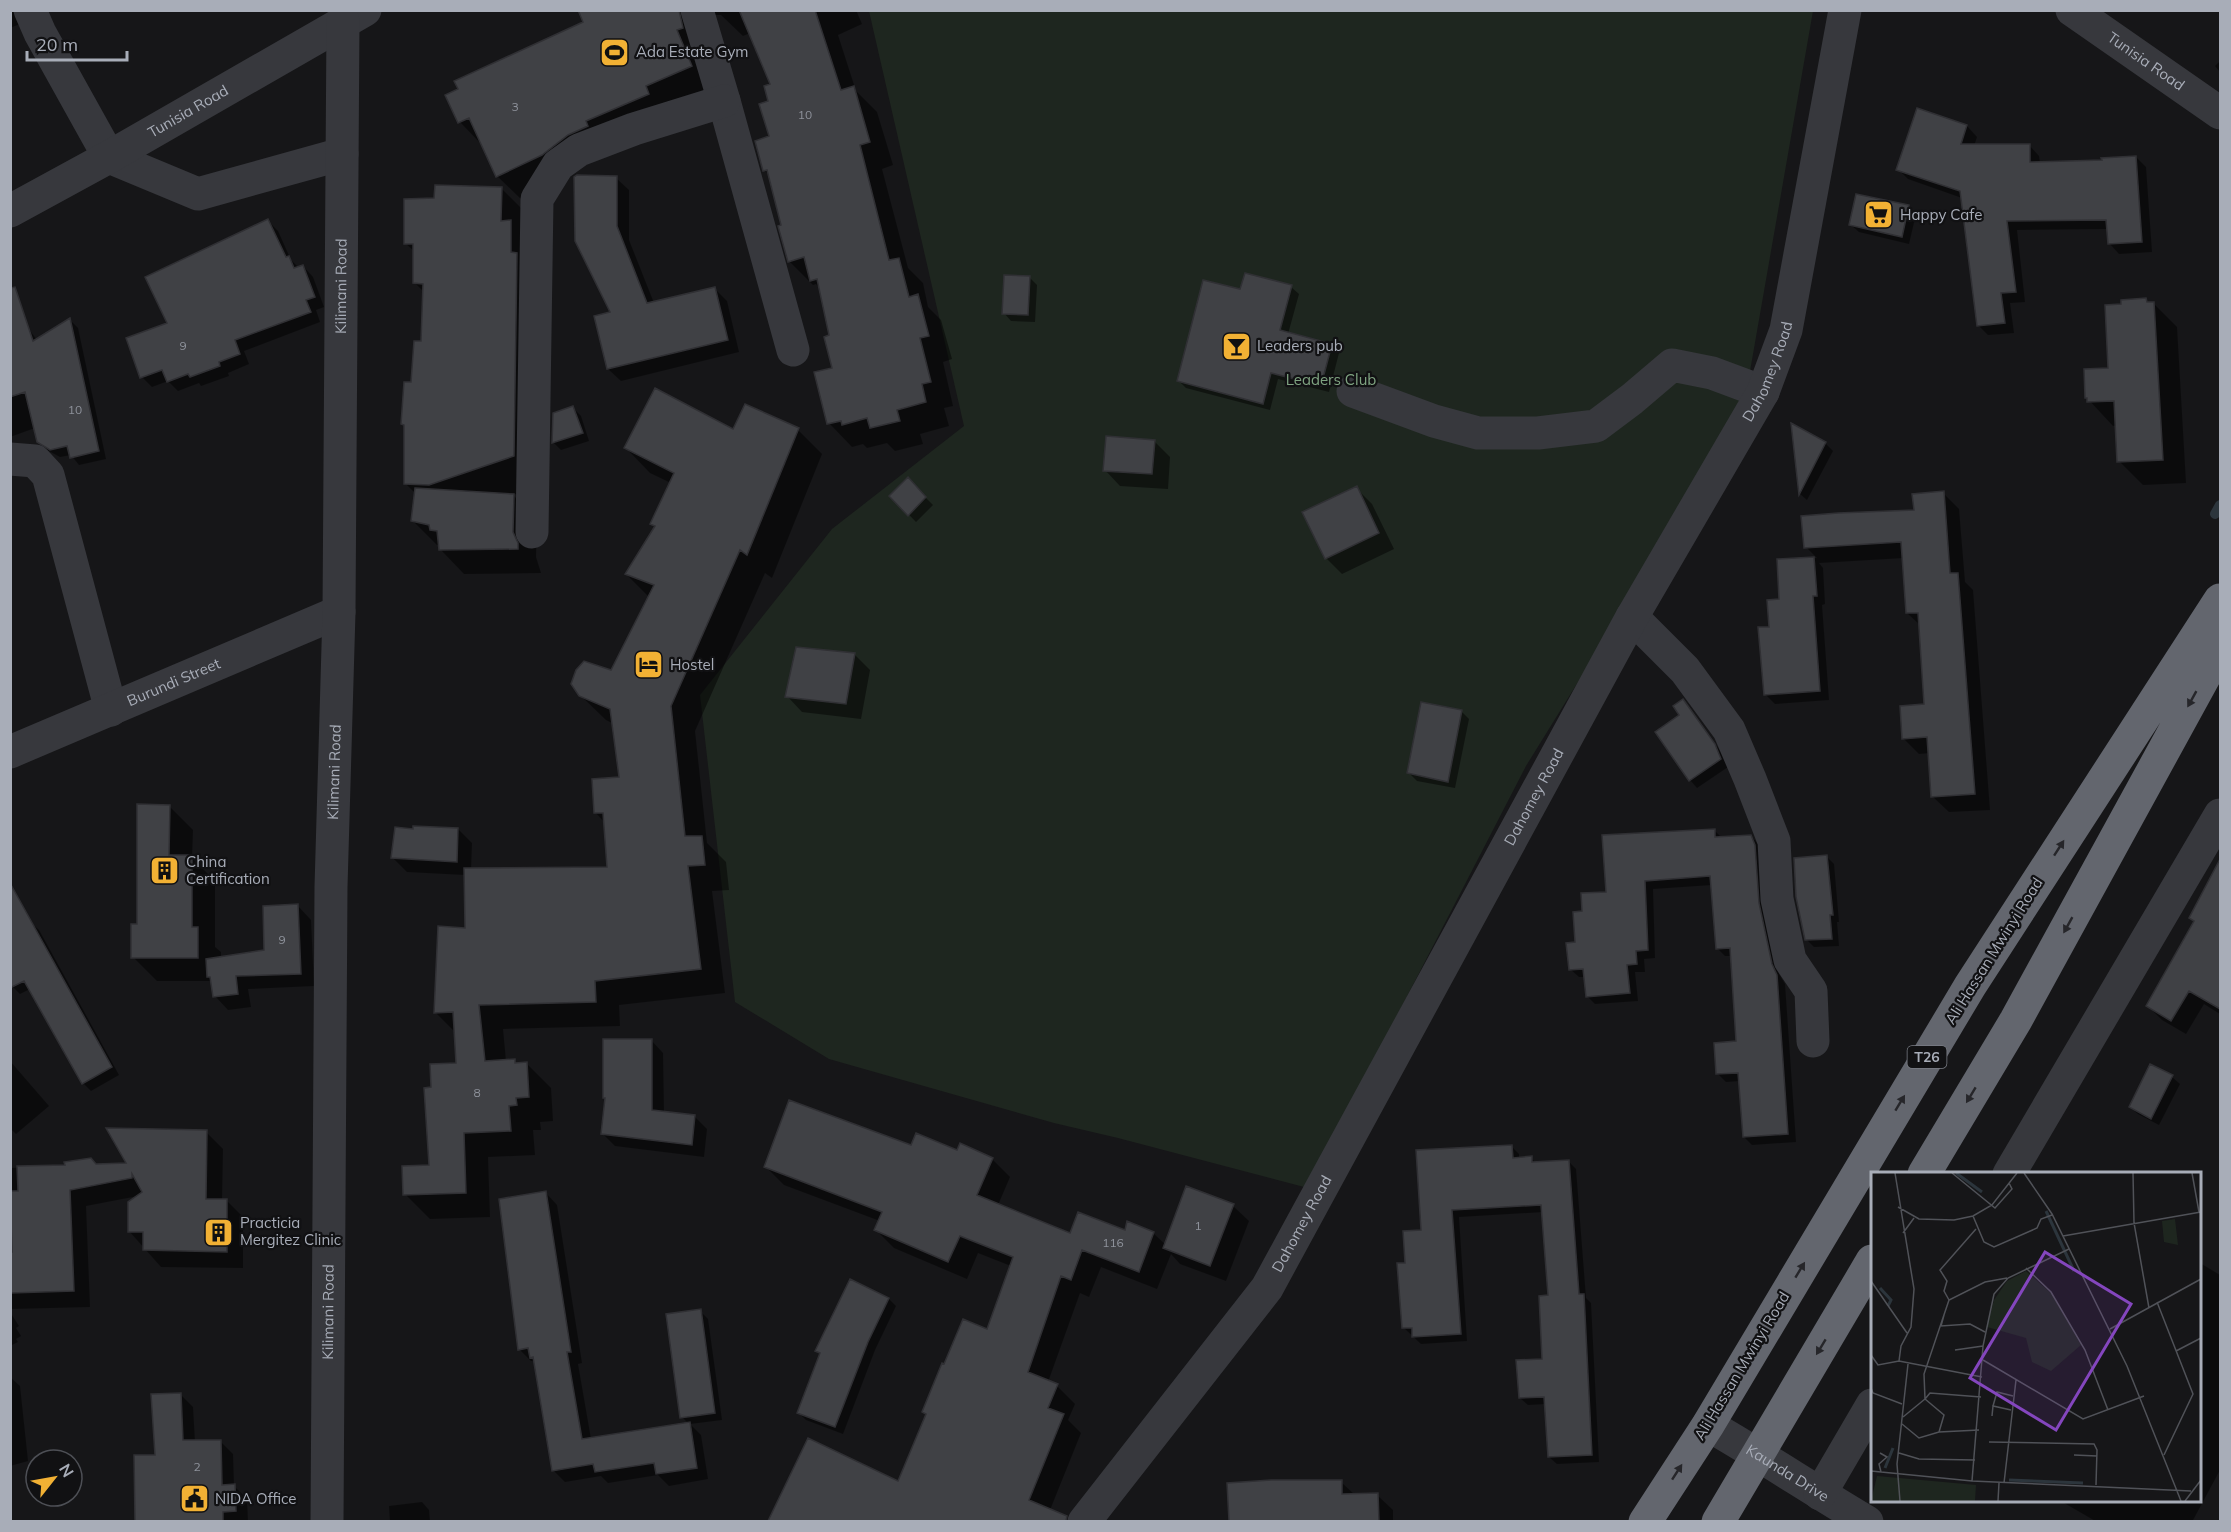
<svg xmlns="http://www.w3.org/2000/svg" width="2231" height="1532" font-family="Mulish,sans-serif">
<rect width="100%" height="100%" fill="#161618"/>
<path fill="#1e261f" d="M869 11H1813L1742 417 1526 766 1308 1188 1118 1138 1054 1123 829 1059 735 1002 700 695 832 529 964 426Z"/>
<path fill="#0007" d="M10 10H18L20 24 10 28Z
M595 10H856L862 24 838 35 856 91 877 112 893 165 882 169 908 268 923 283 928 307 941 320 952 359 943 362 953 406 944 408 949 426 920 434 923 444 895 451 887 443 867 448 863 444 852 447 829 423 834 369 831 336 820 289 816 284 813 285 789 261 771 177 764 170 771 137 770 102 772 85 750 33 743 36 721 15H716L707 20 715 90 521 199 497 176 484 147 460 122 447 96 585 22Z
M2220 61V72L2215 66Z
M1967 126 1977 137 1974 146 2029 145 2039 156 2040 163 2103 162 2136 157 2146 167 2152 252 2119 254 2109 243 2108 229 2017 230 2025 302 2010 303 2014 333 1988 335 1978 325 1962 198 1908 179 1898 169Z
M616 178 629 190V240L654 303 714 288 727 301 739 352 621 381 608 369 613 313Z
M501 188 530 217 543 485 513 495 537 519 536 557 541 573 464 574 441 550 440 545H437L413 521 416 494 405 483V427L403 424 422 343 424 292 414 282 415 252 405 243 436 200Z
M1908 207 1916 214 1909 244 1859 232 1851 225Z
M268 221 278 231 291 260 299 268 303 266 313 277 324 307 316 310 320 322 244 351 249 364 228 373 229 376 201 386 199 383 178 391 168 381 152 387 142 377 169 324Z
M1029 277 1037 285 1035 322 1011 321 1004 313Z
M1291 287 1299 294 1288 334 1331 345 1339 353 1329 392 1278 379 1270 410 1186 388 1179 381 1241 291Z
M2146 300 2150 303H2153L2177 327 2186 483 2143 485 2119 461 2117 425 2113 426 2087 398 2110 369Z
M70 320 78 328 106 459 79 465 71 455 60 457 47 450 39 442 35 428 10 437V333L28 328 37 340Z
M573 408 581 416 589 441 561 450 554 443V414Z
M1793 426 1825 443 1833 451 1807 500 1800 494Z
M798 430 822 454 772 578 765 573 695 731 707 843 726 862 729 890 712 891 725 993 619 1005 620 1026 503 1029 506 1061H514L518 1064H527L551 1088 553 1121 540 1122 541 1130H533L535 1155 488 1157 490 1217 430 1219 405 1194 431 1167 433 1089 458 1064 456 1033 435 1012 467 930 465 875 407 872 393 858 415 831 458 829 472 843 471 870 608 869 605 823 595 812 621 778 614 724 606 720 580 695 612 672 649 597 626 574 656 528 652 524 671 483 650 473 626 448 734 431Z
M1154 441 1170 457 1168 489 1120 486 1105 470Z
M908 480 933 505 916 522 891 496Z
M1356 488 1372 504 1394 549 1342 574 1326 558Z
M1943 493 1959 509 1965 582 1973 590 1990 810 1949 812 1933 797 1930 753 1919 754 1903 738 1926 706 1920 625 1907 613 1904 558 1819 563 1823 568 1825 604 1822 605 1829 700 1775 704 1765 694 1770 628 1781 601 1778 560 1817 558 1806 547 1915 512Z
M854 654 870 670 861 719 802 712 787 696Z
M1683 701 1722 753 1728 767 1697 788 1690 780 1681 715Z
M1461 711 1469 719 1455 788 1417 781 1409 773Z
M169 806 193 830 192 858 215 881V947L221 952V958L266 951 298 906 311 920 314 986 248 989 251 1007 228 1010 215 996 212 981H157L133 957 138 926Z
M1714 830 1722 838 1751 836 1759 845 1779 974 1785 984 1796 1142 1752 1145 1744 1137 1740 1081 1726 1082 1718 1074 1738 1043 1732 956H1725L1717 948 1712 885 1653 889 1655 958 1644 959 1645 972H1635L1638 1001 1595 1004 1587 996 1585 977H1579L1570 969 1584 912 1608 893Z
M1826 856 1834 864 1839 922H1837L1839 946 1814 947 1806 939Z
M2209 884 2220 891V1014L2204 1004 2186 1034 2162 1020 2148 1006 2195 922 2190 918Z
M31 923 39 930 119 1075 91 1091 83 1083 30 989 20 994 13 987Z
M651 1040 663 1053 664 1113 694 1116 707 1129 704 1157 615 1146 602 1133 607 1100 604 1097Z
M10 1061 49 1106 16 1134 10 1128Z
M2151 1066 2172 1077 2180 1084 2159 1125 2138 1114 2130 1107Z
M206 1132 223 1149 222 1200 227 1201 243 1217V1268L161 1267 129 1231 138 1196 86 1206 90 1307 10 1309V1168L128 1164Z
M911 1147 958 1152 992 1159 1010 1177 998 1205 1071 1235 1125 1232 1153 1233 1166 1245 1233 1206 1249 1221 1226 1281 1180 1264 1171 1254 1157 1289 1101 1267 1089 1297 1080 1293 1048 1382 1057 1386 1075 1404 1068 1420 1081 1433 1050 1510 1064 1517 1069 1522H767L773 1510 899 1483 927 1415 924 1412 945 1366 988 1331 1011 1266 978 1253 967 1279 894 1248 876 1230 880 1221 784 1185 766 1167Z
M1512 1147 1519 1154V1159L1531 1158 1537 1164 1568 1161 1576 1169 1586 1298 1591 1303 1599 1462 1557 1464 1549 1457 1546 1404 1528 1405 1520 1398 1544 1361 1550 1297 1543 1212 1459 1217 1467 1341 1421 1344 1404 1328 1406 1264 1423 1232Z
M546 1193 557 1205 582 1363 578 1364 591 1439 688 1423 682 1417 700 1311 708 1319 722 1420 690 1424 701 1435 708 1479 669 1486 658 1475 608 1483 601 1476 565 1482 553 1470 535 1361H531L520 1350 501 1200Z
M2200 1263 2220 1275V1470L2192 1522H2097L2059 1500H2200Z
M850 1281 889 1299 896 1306 875 1350 843 1434 806 1420 799 1413 821 1355 817 1351Z
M10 1312 19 1326 16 1328 21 1336 16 1339 18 1342 10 1346Z
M10 1377 20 1386 28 1461 10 1466Z
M180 1394 193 1407 195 1442 220 1441 233 1454 234 1486 247 1499 248 1522H137L135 1457H156Z
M1341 1482 1355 1495H1377L1393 1510V1522H1231L1229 1484Z
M422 1502 429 1510 430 1522H390L389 1506Z"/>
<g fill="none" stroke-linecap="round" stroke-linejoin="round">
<path stroke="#2c353c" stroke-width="10" d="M2215 514 2220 505"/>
</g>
<path fill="#404145" stroke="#303034" stroke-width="1.5" d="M578 10H679L683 28 677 30 692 66 646 86 649 94 586 121 588 126 568 135 542 155 496 177 469 118 458 123 445 95 458 89 454 81 583 22Z
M739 10H815L841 90 854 86 870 142 860 145 889 260 899 258 909 297 918 294 929 336 920 338 931 382 922 384 926 402 897 410 900 421 870 428 867 418 842 425 841 421 827 424 814 372 832 368 824 337 829 335 817 279 810 281 804 257 788 262 778 226 781 225 767 170 763 171 755 141 769 136 759 104 768 101 764 86 770 84Z
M1917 108 1967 125 1961 144H2030V162L2102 160 2101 158 2136 156 2142 242 2108 244 2106 220 2007 221 2016 292 2001 293 2005 323 1977 326 1960 191 1896 170Z
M577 175 617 176V226L647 303 715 287 728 340 607 369 594 316 610 312 575 241 574 177Z
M435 185 502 187 501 221 511 220V252L517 253 514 456 429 485 404 484V425L401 424 404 382H411L414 341H421L423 284 413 283V244H404V199L434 198Z
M1856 194 1909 205 1902 237 1849 225Z
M268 219 286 257 289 256 294 268 303 265 315 297 306 300 311 312 235 340 240 354 219 362 220 366 190 377 188 374 167 382 162 370 140 378 126 338 167 323 145 277Z
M1245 273 1292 285 1280 330 1332 344 1321 386 1271 373 1263 404 1177 381 1203 280 1240 289Z
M1004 275 1030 276 1028 315 1002 314Z
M15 287 33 341 70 318 99 451 70 458 67 446 50 450 37 442 25 392 10 397V288Z
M2146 298 2147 302H2154L2163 460 2117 462 2114 401 2087 402V398H2085L2084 369 2108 368 2105 305 2121 304V300Z
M655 388 733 429 745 404 799 428 747 555 740 550 671 706 685 836H702L705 865 688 866 701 969 595 981 596 1002 479 1005 485 1061 515 1059V1063L527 1062 529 1097 516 1098 517 1105 509 1106 511 1131 464 1133 466 1193 403 1195 402 1166 429 1165 424 1088 431 1087 430 1064 456 1063 453 1012 434 1013 438 926 465 928 464 868 607 867 603 813H594L592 779 619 777 610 709 579 696 571 684 576 670 584 661 611 670 654 585 625 574 655 526 650 524 674 473 624 448Z
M573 406 583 433 552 443 553 413Z
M1791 423 1826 442 1799 495Z
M1106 436 1155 440 1152 474 1103 471Z
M908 477 926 497 908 516 889 496Z
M1357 486 1379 533 1325 559 1302 512Z
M415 488 514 494 513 532 518 543V549L439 550 437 531 430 530 429 525 411 521Z
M1944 491 1950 573H1958L1975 794 1931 797 1927 737 1902 739 1900 706 1924 704 1918 613H1906L1901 542 1804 548 1801 516 1838 513 1914 510 1912 494Z
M1814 557 1817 596H1813L1820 691 1764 695 1758 627H1769L1767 600 1779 599 1777 559Z
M796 647 855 653 846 704 785 697Z
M1683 699 1715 744 1721 759 1689 781 1655 732 1679 715 1673 706Z
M1421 702 1462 710 1448 782 1407 773Z
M137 804 170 805 169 855H192V927H198V958H131V924H137Z
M413 826 458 828 457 862 391 858 395 827 413 829Z
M1715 829V837L1751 835 1755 845 1759 903 1772 964 1777 975 1788 1134 1743 1137 1738 1073 1716 1074 1714 1043 1736 1041 1730 948 1716 949 1710 876 1645 881 1648 950 1636 951 1637 964 1627 965 1630 993 1586 997 1583 969 1569 970 1566 943 1575 942 1573 912 1582 911 1581 893 1606 892 1602 835Z
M1827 855 1833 915H1830L1832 939 1805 940 1796 897 1794 858Z
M2220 859V1009L2189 991 2171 1021 2146 1006 2194 921 2189 918Z
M10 883 112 1067 82 1084 24 981 10 988Z
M298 904 301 974 236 976 238 994 213 997 210 977H207L206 959 264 950 263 906Z
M603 1039H652V1110L695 1115 692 1145 601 1134 605 1098H603Z
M2150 1064 2173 1075 2151 1119 2129 1107Z
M789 1100 911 1145 916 1133 957 1150 960 1143 993 1158 977 1195 1070 1233 1078 1212 1125 1230 1127 1221 1154 1232 1139 1272 1082 1250 1071 1280 1061 1276 1028 1372 1058 1384 1048 1408 1064 1414 1029 1500 1067 1516 1066 1521H768L808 1438 898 1481 926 1414 922 1412 942 1363 944 1364 963 1319 987 1329 1013 1257 960 1236 948 1262 874 1230 882 1212 764 1167Z
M106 1128 207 1130 206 1199H227V1252L143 1250V1232H128V1202L142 1192 132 1174V1178L70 1190 74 1291 10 1293V1252H12L10 1191H18L17 1166 65 1165 64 1162 91 1158 96 1164 126 1163Z
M1512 1145 1513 1158 1532 1156V1162L1569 1160 1579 1294H1584L1592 1455 1548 1457 1544 1397 1519 1398 1516 1360 1542 1359 1539 1296 1548 1295 1541 1205 1452 1210 1461 1334 1412 1337V1328H1402L1397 1263H1405L1403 1231 1421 1230 1416 1150Z
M1186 1186 1234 1204 1210 1266 1163 1248Z
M546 1191 571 1352H567L582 1439 690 1422 697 1468 656 1474 654 1463 595 1472 593 1464 552 1471 533 1357 530 1358 528 1348 518 1350 499 1199Z
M850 1279 889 1298 868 1342 835 1427 797 1413 820 1353 815 1351Z
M701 1309 715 1413 680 1418 666 1314Z
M181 1393 183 1440H221L222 1485 235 1484 236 1511 223 1512V1521H135L134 1455H155L151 1394Z
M1271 1480H1342V1494L1378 1493 1379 1521H1229L1227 1483Z"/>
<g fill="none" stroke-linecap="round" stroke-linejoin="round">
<g stroke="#37383d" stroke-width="33">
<path d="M30 10 40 33 109 157 198 194 342 154"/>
<path d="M697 10 724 101 793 350"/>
<path id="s1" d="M2072 10 2220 113"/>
<path id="s2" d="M10 211 109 157 365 10"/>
<path d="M1353 391 1434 421 1478 433H1538L1596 426 1632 399 1672 365 1712 373 1763 392"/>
<path d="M10 459 35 461 48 475 111 710"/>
<path d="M532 532 537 199 558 165 579 150 634 129 724 101"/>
<path d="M1632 617 1685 670 1729 730 1750 779 1774 841 1777 899 1790 960 1811 991 1813 1041"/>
<path id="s3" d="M10 752 339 612"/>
<path d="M2009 1174 2220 815"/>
<path id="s4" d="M1708 1425C1762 1456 1813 1490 1867 1522"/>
<path d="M1820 1494 1872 1405"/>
<path id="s5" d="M327 1522 331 887 339 612 343 21"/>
<path id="s6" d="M1084 1522 1267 1288 1632 617 1763 392 1786 330 1845 10"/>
</g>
<path stroke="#63666e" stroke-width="33" d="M1924 1174 2016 1020 2220 648
M1645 1522 1708 1425 1970 986 2220 600
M1718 1522 1872 1261"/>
</g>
<defs><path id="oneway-solid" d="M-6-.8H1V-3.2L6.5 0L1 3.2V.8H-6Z" transform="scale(1.5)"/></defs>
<g fill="#26262a">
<use href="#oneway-solid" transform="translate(2192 699) rotate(119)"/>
<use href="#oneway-solid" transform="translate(2059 848) rotate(-57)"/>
<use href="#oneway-solid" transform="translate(2068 925) rotate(119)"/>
<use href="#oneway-solid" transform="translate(1971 1095) rotate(121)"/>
<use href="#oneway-solid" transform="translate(1900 1103) rotate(-59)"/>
<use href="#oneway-solid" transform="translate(1800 1270) rotate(-59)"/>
<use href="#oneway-solid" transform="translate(1821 1347) rotate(121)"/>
<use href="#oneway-solid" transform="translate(1677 1472) rotate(-57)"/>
</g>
<defs>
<symbol id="stadium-square" viewBox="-11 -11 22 22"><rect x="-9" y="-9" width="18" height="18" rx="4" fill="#f2b134" stroke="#111113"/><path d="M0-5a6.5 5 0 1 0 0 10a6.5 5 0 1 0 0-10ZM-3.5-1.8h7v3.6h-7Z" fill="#111"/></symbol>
<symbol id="supermarket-square" viewBox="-11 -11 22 22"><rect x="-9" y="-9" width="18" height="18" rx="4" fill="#f2b134" stroke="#111113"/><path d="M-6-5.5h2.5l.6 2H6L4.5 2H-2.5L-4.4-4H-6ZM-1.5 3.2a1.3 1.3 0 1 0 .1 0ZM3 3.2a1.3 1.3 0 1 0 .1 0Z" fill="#111"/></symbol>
<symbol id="bar-square" viewBox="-11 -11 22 22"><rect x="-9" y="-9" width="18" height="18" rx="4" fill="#f2b134" stroke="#111113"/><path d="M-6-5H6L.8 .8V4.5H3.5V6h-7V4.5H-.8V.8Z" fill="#111"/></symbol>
<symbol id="hotel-square" viewBox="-11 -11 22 22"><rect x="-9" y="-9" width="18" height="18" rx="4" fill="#f2b134" stroke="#111113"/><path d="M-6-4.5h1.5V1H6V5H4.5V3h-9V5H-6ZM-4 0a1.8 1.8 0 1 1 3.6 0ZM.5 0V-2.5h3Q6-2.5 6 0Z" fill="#111"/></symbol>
<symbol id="building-square" viewBox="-11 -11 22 22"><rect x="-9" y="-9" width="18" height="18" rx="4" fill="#f2b134" stroke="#111113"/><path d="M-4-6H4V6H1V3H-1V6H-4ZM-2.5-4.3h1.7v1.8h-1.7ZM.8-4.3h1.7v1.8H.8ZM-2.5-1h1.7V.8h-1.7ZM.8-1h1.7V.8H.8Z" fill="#111"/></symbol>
<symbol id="civic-square" viewBox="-11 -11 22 22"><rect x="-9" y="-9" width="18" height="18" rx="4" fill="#f2b134" stroke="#111113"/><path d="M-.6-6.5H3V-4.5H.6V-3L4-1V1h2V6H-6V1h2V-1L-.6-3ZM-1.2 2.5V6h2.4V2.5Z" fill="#111"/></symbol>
</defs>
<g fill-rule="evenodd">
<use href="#stadium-square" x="598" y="36" width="33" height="33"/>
<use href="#supermarket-square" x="1862" y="198" width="33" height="33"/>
<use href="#bar-square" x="1220" y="330" width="33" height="33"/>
<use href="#hotel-square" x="632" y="648" width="33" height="33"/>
<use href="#building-square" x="148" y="854" width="33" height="33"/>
<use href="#building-square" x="202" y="1216" width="33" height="33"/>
<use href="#civic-square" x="178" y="1482" width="33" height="33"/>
</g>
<g text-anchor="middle" stroke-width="4.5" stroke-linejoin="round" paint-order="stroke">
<g font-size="12" fill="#8e929b">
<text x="515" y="111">3</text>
<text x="805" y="119">10</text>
<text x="183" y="350">9</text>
<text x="75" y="414">10</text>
<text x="282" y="944">9</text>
<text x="477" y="1097">8</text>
<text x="1198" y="1230">1</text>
<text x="1113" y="1247">116</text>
<text x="197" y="1471">2</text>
</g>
<rect fill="#111113" stroke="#7b7e86" stroke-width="1.5" x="1907.5" y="1046" width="39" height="22" rx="4.5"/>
<g font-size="14" font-weight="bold" fill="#a8adb8">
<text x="1927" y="1062">T26</text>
</g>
<g font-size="15" fill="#a8adb8" stroke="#111113" text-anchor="start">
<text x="636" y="57">Ada Estate Gym</text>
<text x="1900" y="220">Happy Cafe</text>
<text x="1257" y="351">Leaders pub</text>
<text x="670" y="670">Hostel</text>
<text x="186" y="867">China<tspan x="186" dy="17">Certification</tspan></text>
<text x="240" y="1228">Practicia<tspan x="240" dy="17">Mergitez Clinic</tspan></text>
<text x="215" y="1504">NIDA Office</text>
</g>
<g font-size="15" fill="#a8adb8" stroke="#111113">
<text dy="5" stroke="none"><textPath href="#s1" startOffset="90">Tunisia Road</textPath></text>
<text dy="5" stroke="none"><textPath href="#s2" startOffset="204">Tunisia Road</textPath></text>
<text dy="5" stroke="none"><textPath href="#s5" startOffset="1236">Kilimani Road</textPath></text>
<text dy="5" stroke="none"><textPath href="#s6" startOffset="1342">Dahomey Road</textPath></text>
<text dy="5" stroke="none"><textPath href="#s3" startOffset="178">Burundi Street</textPath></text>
<text dy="5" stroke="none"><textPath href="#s5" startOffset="750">Kilimani Road</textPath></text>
<text dy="5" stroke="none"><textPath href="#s6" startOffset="856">Dahomey Road</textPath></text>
<text transform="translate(1994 951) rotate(-58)" y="5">Ali Hassan Mwinyi Road</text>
<text dy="5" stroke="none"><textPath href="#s6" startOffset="370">Dahomey Road</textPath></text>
<text dy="5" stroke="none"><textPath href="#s5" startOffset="210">Kilimani Road</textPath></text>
<text transform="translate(1742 1366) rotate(-59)" y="5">Ali Hassan Mwinyi Road</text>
<text dy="5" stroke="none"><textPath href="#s4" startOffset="93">Kaunda Drive</textPath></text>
</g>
<g font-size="15" fill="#7fa381" stroke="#111113">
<text x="1331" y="385">Leaders Club</text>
</g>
</g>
<g transform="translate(1871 1172)">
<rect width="330" height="330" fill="#161618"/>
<path d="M304 47 307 73 293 70 291 49ZM155 99 181 122 210 173 180 199 161 190 155 166 116 155 123 128 136 109ZM6 304 105 313 104 329H0Z" fill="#1e261f"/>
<path fill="none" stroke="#2c353c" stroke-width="3" d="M85 1 111 20M175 39 203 99M9 116 20 128 17 134M14 296 22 276M138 308 212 311"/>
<path fill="none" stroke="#505258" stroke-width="1.5" d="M24 1 43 117 40 155 30 174 28 189M81 1 124 36 141 17 138 11M153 1 181 42 256 194 310 329M262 1 263 51 278 136M321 1 328 40M27 35 48 47 83 48 102 44 121 33 146 1M102 44 113 70 123 75 166 56 170 47 181 43M32 61 43 46M192 64 330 40M155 96 180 120 214 178 237 238M0 109 36 161M78 128 73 119 76 109 69 98 105 57M286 130 322 222 293 283M73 143 70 154 99 152 114 160M239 157 330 107M84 178 112 174M305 179 330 166M0 183 7 193 28 189 111 205M112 188 212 247 273 224M0 216 2 221 31 232M122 234 126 220 142 224M121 244 122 234 140 238M32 245 54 227 53 202 78 128 114 110 136 106M31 252 48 266 68 260 108 258M68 260 73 243 54 227 59 221 110 225M118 270 223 272 226 278 225 313M9 281 16 285 8 292 10 300M28 281 48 287 104 288M203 283 226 284M0 299 101 309 320 319M101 309 112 174 123 122 137 106 198 77M133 311 145 208M29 329 26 292 37 192M127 329 128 311M314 329 330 308"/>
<path fill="#8446be" fill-opacity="0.15" stroke="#8446be" stroke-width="3" d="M174 80 260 132 185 258 99 206Z"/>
<rect width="330" height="330" fill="none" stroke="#a8adb8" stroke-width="3"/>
</g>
<rect width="2231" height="1532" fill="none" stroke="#a8adb8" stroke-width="24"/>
<g transform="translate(54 1478) rotate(59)"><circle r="28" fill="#111113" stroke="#4d4f55" stroke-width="1.5"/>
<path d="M0-4.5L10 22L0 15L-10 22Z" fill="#f2b134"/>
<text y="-9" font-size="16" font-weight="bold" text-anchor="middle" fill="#a8adb8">N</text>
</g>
<path d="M27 51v9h100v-9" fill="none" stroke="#a8adb8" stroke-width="3"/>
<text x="36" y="51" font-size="18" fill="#a8adb8" stroke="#111113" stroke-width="4.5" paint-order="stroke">20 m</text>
</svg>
